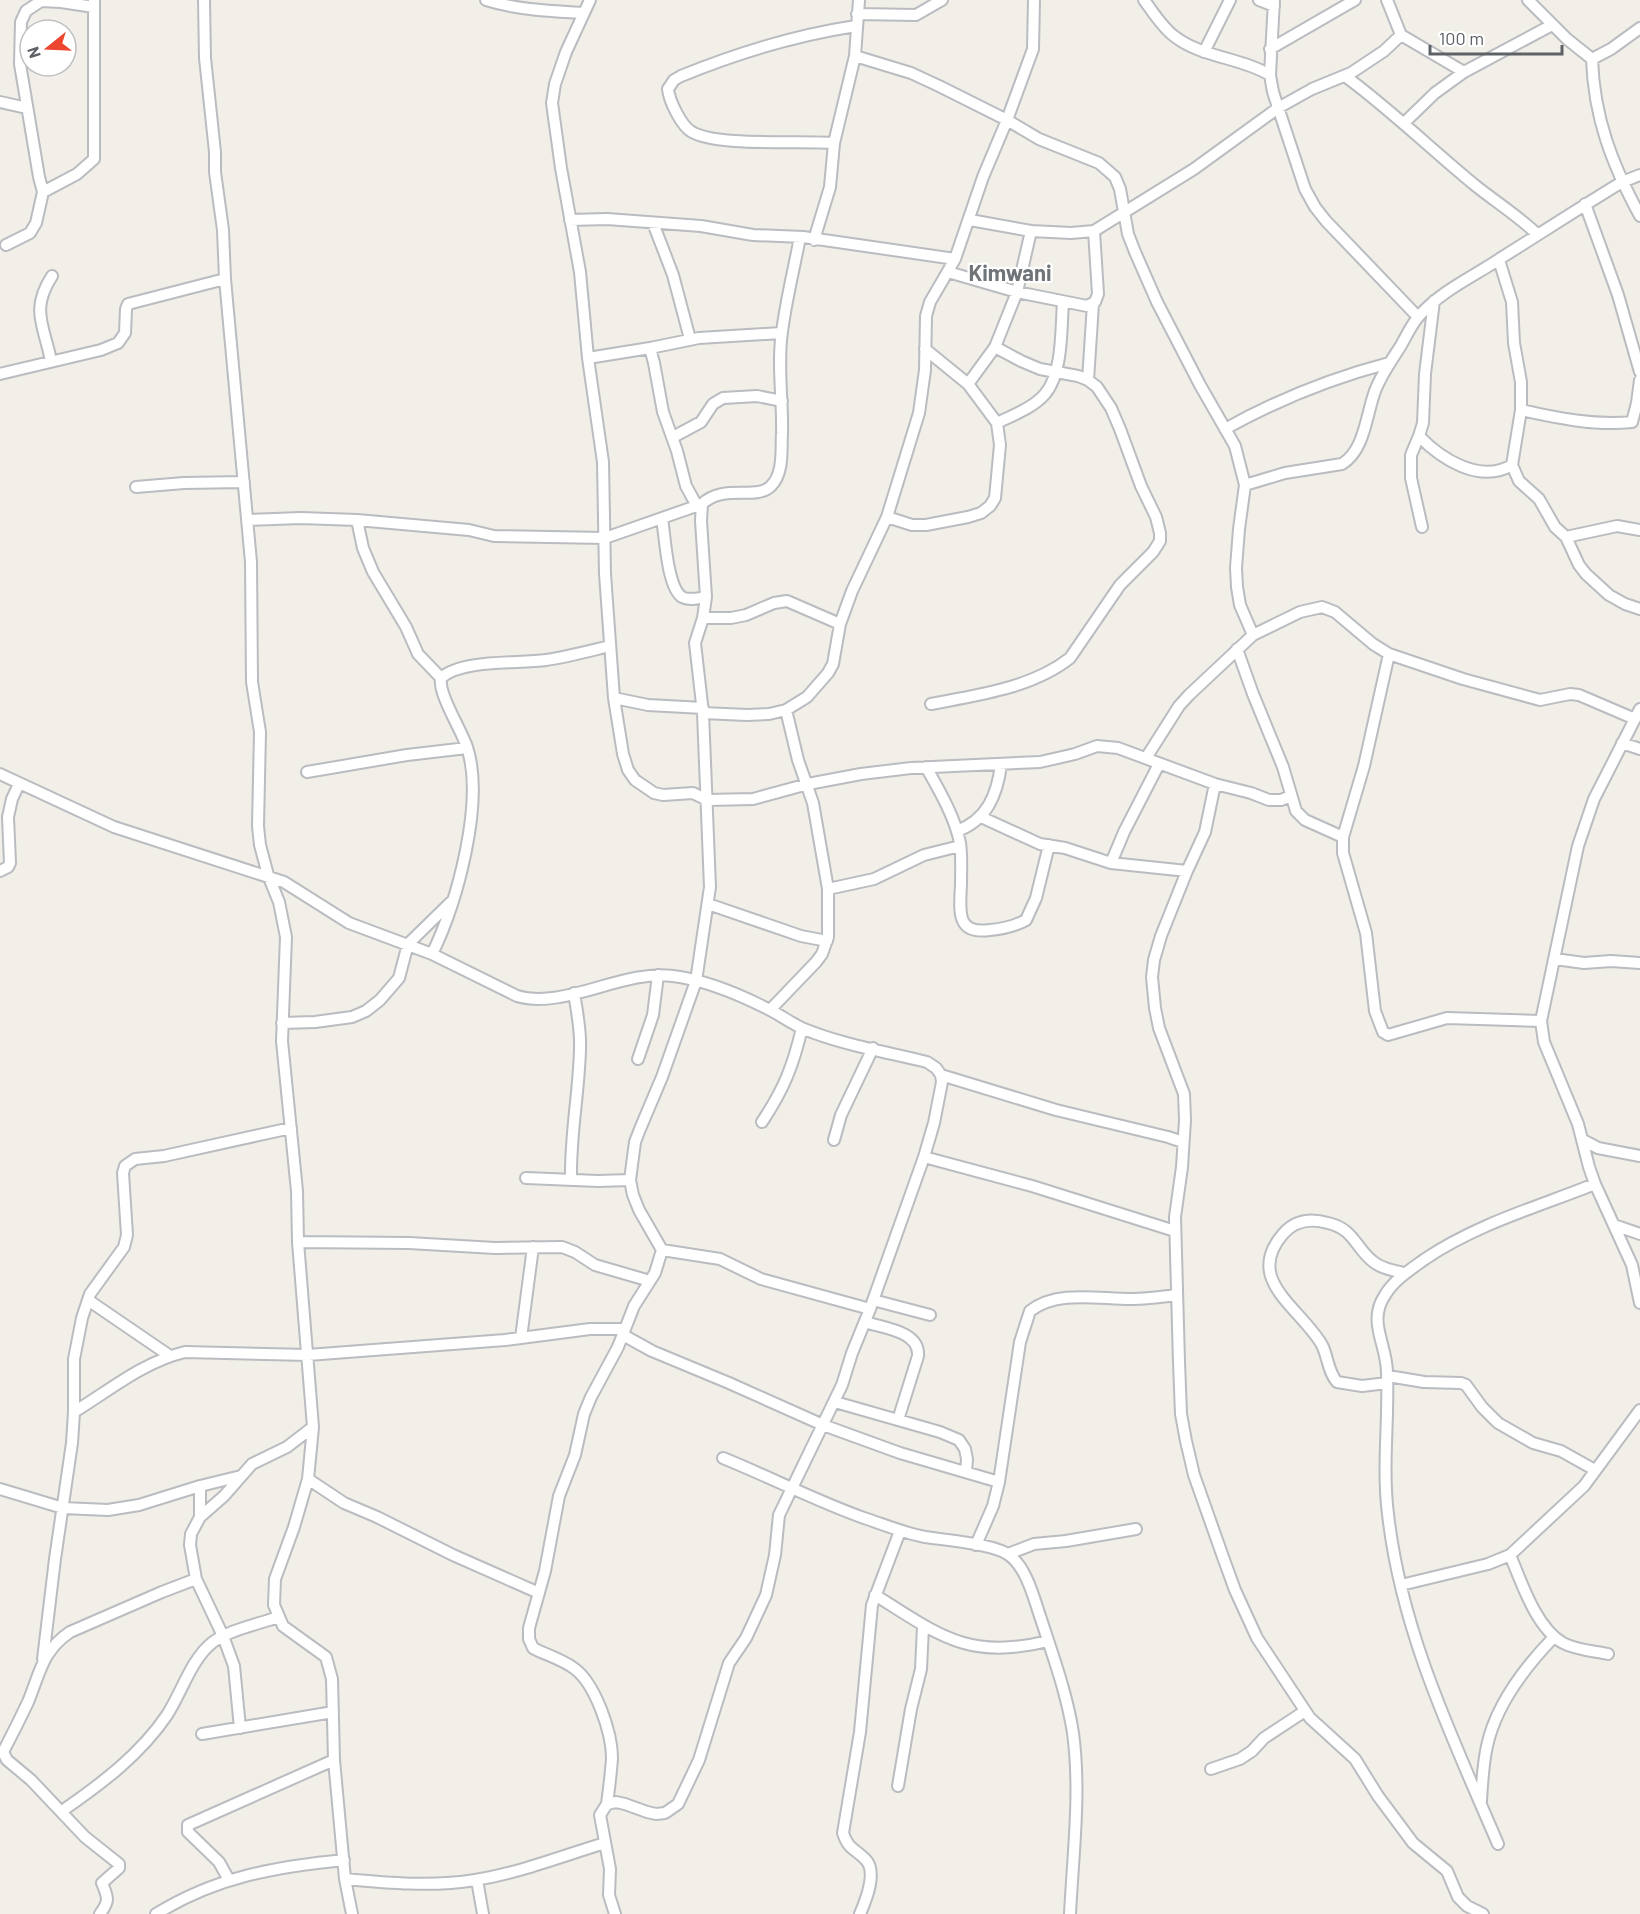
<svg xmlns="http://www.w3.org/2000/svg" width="1640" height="1914" font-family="Barlow,sans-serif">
<rect width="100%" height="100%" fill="#f1efe7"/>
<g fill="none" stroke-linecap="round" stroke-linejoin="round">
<defs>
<path id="street" d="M204 0 205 58 215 152V172L223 230 225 279 251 562 252 682 260 732 258 826 260 845 268 875 279 902 286 937 282 1041 297 1191 298 1242 313 1427 308 1479 294 1527 275 1579 274 1605 283 1626 326 1657 332 1679 334 1760 345 1879 352 1914
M486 0C518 10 551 11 584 13
M590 0 566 52 555 84 552 103 561 168 580 272 588 358 603 462 605 574 614 698 623 754 628 770 635 780 654 793 663 795 693 793 707 800 753 799 808 784 861 774 911 768 1040 762 1075 754 1097 746 1118 748 1215 784 1251 793 1269 800H1281L1291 796
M1144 0C1153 12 1162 27 1174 36 1202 58 1240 57 1270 75
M1259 0 1274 6
M1274 0 1270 75 1273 92 1305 189 1315 207 1326 221 1418 317
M1387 0 1401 35 1464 72
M1528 0 1567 39 1592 59 1611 49 1640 28
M857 14 916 15 942 0
M1270 49 1355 0
M1204 52 1230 0
M855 56 911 73 939 86 1007 120 1039 139 1099 163 1115 177 1120 189 1128 234 1135 252 1157 302 1200 385 1235 446 1245 485 1239 529 1236 568 1237 587 1240 605 1253 635
M1592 59C1594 118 1612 164 1640 216
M1345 76C1391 110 1432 150 1476 186 1496 202 1518 216 1537 234
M0 102 27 108
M1404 123 1435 93 1464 72 1552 25
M834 143C800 140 718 147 692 132 681 126 669 100 668 89L674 80 681 76C737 53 797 35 856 26
M43 192 39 177 20 64 21 22 26 11 41 1 61 2 94 7
M1585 204 1618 295 1640 372
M570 220 607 219 701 226 753 235 803 237 955 259
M970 220 1031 231 1071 233 1094 231 1194 169 1278 108 1312 89 1351 73 1384 51 1401 35
M653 223 673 275 690 339
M814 240 830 187 834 143 855 56 859 0
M6 245 30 233 36 223 43 192 77 174 94 159V0
M948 272 1017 292 1087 306 1095 302 1098 294 1094 231
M650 348 654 363 663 412 677 451 686 486 697 506
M588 358 650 348 699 338 781 333
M51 361C44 325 30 310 52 276
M0 374 101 350 118 343 125 333 126 309 128 304 225 279
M1088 380 1093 304
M968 384 995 347 1017 292 1031 231
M1521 410C1557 418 1595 426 1632 422L1637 403 1640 380
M997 423C1013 415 1033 408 1045 394 1063 373 1061 328 1063 302
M1225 429C1277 400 1332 378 1389 363
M1419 436C1441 459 1480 484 1512 465L1521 410V382L1514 343 1512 302 1499 260
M673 437 701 422 713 404 723 398 757 396 782 401
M1512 465 1519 481 1539 499 1555 527 1566 537 1579 565 1586 574 1609 595 1625 604 1640 609
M1245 485 1285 473 1342 464C1365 450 1366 415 1375 391 1381 375 1391 361 1400 347 1406 337 1411 325 1419 316 1442 290 1473 277 1501 258 1541 233 1581 207 1622 182L1640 175
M136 487 184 483 244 482
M887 517 912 525H926L968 517 981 513 990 506 995 498 1000 445 997 423 968 384 925 349
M662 518C665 536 667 587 682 597 689 601 698 598 706 597
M247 520 301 518 357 520 469 530 494 536 605 538 702 504
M357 520 363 548 373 572 406 627 418 654 441 678
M1422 527 1411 478V455L1419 436 1423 423 1425 374 1434 301
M1566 537 1617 526 1640 530
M703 618H731L746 615 774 603 787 601 840 624
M1237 649 1253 694 1283 767 1296 811 1305 820 1343 837
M1389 654 1364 766 1343 837V853L1366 933 1375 1011 1383 1032 1388 1035 1447 1018 1541 1021
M614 698 648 705 703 708
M931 704C978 695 1032 688 1070 658L1120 585 1153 552 1160 541V533L1156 517 1141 486 1120 429 1111 408 1097 387 1088 380 1078 376 1040 369 1021 361 995 347
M1640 709 1594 799 1578 846 1541 1021 1544 1042 1578 1124 1589 1167 1595 1184 1632 1265 1640 1303
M703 713 747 715 769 714 786 710 807 697 828 673 833 664 840 624 852 591 887 517 919 413 925 370 926 316 930 302 955 259 983 177 1007 120 1033 49 1034 0
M1622 743 1640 749
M1146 758 1179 706 1189 695 1253 635 1300 612 1322 607 1335 612 1373 644 1389 654 1463 679 1540 700 1570 694 1579 695 1635 719
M926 767C939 790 955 817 960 843 962 856 961 871 961 884 960 910 955 935 990 930 1002 929 1015 926 1026 920L1036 898 1049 845
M307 772 407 755 467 748
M0 774 114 827 284 882 349 923 432 954 517 996C564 1010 623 969 673 976 706 980 743 996 772 1011 783 1017 793 1024 804 1029 843 1045 887 1052 927 1062L936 1068 941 1075 942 1082 934 1123 924 1157 870 1309 852 1353 842 1385 779 1515 775 1555 766 1595 746 1638 729 1663 699 1760 678 1804 665 1813 656 1814 647 1812 625 1804 616 1802 607 1804 600 1815 610 1869 609 1895 615 1914
M1215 784 1205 832 1187 871 1161 936 1154 960 1152 977 1155 1008 1159 1028 1184 1094 1185 1120 1182 1167 1175 1217 1179 1362 1181 1414 1186 1441 1194 1475 1223 1557 1235 1590 1257 1638 1310 1718 1355 1759 1378 1796 1413 1843 1447 1871 1458 1897 1467 1906 1483 1914
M981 817 1040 844 1065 848 1111 863 1187 871
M957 831C987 820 997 795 1001 765
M1111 863 1124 832 1159 764
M0 871 8 867 10 863 8 817 12 799 19 784
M828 889 874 879 924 855 960 846
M708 904 801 936 827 941
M432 954C457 903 485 802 467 747 461 729 438 694 441 678 461 659 518 664 546 660 567 657 589 651 610 646
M1555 959 1584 963 1611 961 1640 963
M770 1010 816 962 822 954 828 937V889L813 803 798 760 786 710
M282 1023 315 1022 352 1017 366 1011 380 1000 399 978 408 944 451 902
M638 1059 653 1015 658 975
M941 1075 1056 1110 1168 1137 1183 1142
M762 1122C784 1089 793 1066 802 1028
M834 1140 841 1115 873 1048
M1583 1140 1598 1148 1640 1156
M924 1157 1032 1186 1175 1231
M526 1178 598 1181 630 1180
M571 1180C570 1135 579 1093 580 1049 581 1030 577 1012 574 993
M1614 1225 1640 1234
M298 1242 409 1243 495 1248 562 1247 575 1252 595 1265 650 1281
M662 1250 720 1259 761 1279 870 1309
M88 1300 170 1356
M873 1300 930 1315
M865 1322C883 1328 920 1331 918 1356L898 1420
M623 1335 652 1351 729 1383 823 1425 900 1453 999 1482
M521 1338 533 1247
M1388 1376 1424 1382 1461 1383 1466 1385 1482 1407 1498 1423 1533 1443 1561 1451 1595 1470
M1387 1383 1362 1386 1337 1382C1328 1372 1328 1357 1322 1345 1301 1308 1243 1280 1283 1234 1295 1220 1310 1218 1328 1223 1355 1229 1356 1250 1375 1263 1383 1269 1395 1271 1405 1273
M835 1402 940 1432 959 1440 965 1449 967 1459 966 1472
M74 1412C110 1390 143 1362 185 1352L308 1355 505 1340 590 1329H625
M723 1458C770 1477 816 1501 864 1518 885 1525 904 1533 925 1537 945 1540 994 1544 1009 1555 1027 1568 1034 1599 1041 1619 1053 1656 1067 1694 1073 1733 1081 1792 1073 1854 1070 1914
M308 1479 344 1503 377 1517 453 1555 539 1593
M0 1489 63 1508 108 1510 139 1505 200 1486 241 1476
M200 1517V1486
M976 1545 993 1506 999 1482 1020 1342 1030 1311C1057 1290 1098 1299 1130 1299 1145 1299 1161 1297 1176 1295
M1008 1554 1034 1544 1066 1541 1136 1529
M1510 1555C1521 1581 1536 1628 1563 1643 1576 1650 1593 1651 1608 1654
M1401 1585 1488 1564 1510 1555 1584 1486 1640 1410
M875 1595C939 1635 969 1661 1048 1641
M43 1659 55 1559 72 1443 74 1412V1359L82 1318 90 1294 124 1247 127 1235 123 1173 125 1166 135 1159 164 1156 291 1128
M240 1728 234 1666 223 1636 196 1579 190 1545 191 1534 200 1517 224 1496 252 1464 287 1447 313 1427
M202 1734 333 1712
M1211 1769 1240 1759 1252 1751 1264 1738 1305 1711
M898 1786 911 1709 921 1669 923 1627
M1481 1801C1482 1783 1483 1764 1487 1746 1496 1704 1525 1667 1554 1637
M607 1804C609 1789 611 1773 612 1758 612 1732 595 1684 575 1669 562 1659 546 1655 533 1648L529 1639V1628L545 1571 559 1496 575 1455 584 1414 591 1397 618 1347 634 1306 655 1273 662 1250 639 1210 633 1195 630 1180 635 1142 640 1129 662 1077 696 981 710 887 703 713 695 643 703 618 706 597 701 521 702 504C724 483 756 501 771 486 784 473 781 450 782 433 783 401 777 363 782 332 786 300 794 269 800 237
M62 1811C101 1784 140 1755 167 1715 182 1692 191 1659 213 1642 229 1630 259 1624 278 1617
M1498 1844C1452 1737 1401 1631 1388 1514 1382 1467 1389 1420 1387 1373 1387 1344 1367 1322 1385 1295 1395 1279 1410 1270 1425 1259 1477 1224 1537 1207 1595 1184
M345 1879C388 1883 433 1887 475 1880 519 1873 562 1856 605 1843
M229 1880 219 1862 188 1832V1825L334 1760
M477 1880 483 1914
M100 1914C110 1900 108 1898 102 1883L119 1868V1864L85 1837 31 1780 7 1760 3 1752C12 1735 20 1719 28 1702 40 1673 42 1651 70 1632L162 1592 196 1579
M156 1914C216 1877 274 1867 344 1860
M860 1914C866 1900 878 1871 865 1859 854 1848 848 1849 843 1833L860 1732 872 1605 900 1531"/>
</defs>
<use href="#street" stroke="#b9bcc0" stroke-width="14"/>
<use href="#street" stroke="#fff" stroke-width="10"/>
</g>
<g text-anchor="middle" stroke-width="4.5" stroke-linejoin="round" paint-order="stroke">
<g font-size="22" font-weight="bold" fill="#6f7479" stroke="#fff">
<text x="1010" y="281">Kimwani</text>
</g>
</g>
<g transform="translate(48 48) rotate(252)"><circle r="28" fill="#ffffff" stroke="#bfc0c2" stroke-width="1.5"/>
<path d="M0-4.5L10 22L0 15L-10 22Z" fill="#ed4530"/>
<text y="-9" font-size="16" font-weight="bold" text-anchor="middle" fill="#5e6267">N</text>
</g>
<path d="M1430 45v9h132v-9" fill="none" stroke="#5e6267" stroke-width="3"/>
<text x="1439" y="45" font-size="18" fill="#5e6267" stroke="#ffffff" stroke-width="4.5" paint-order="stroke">100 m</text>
</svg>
